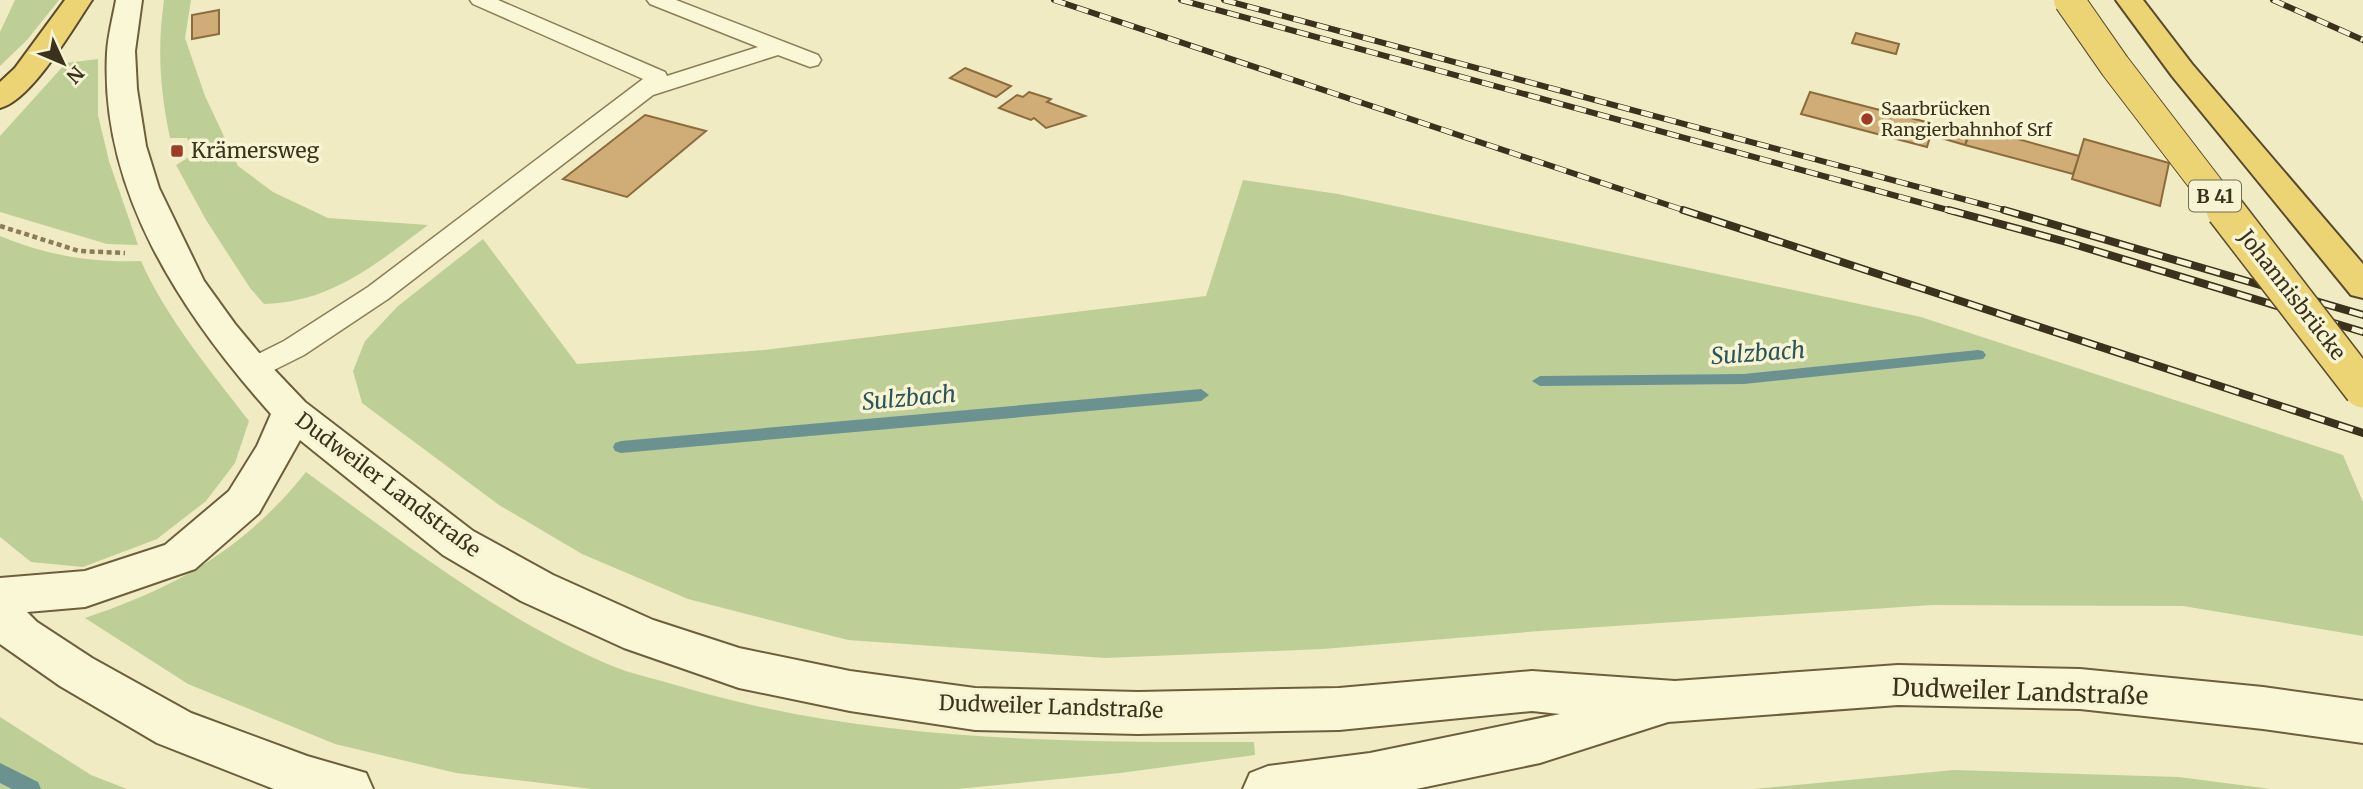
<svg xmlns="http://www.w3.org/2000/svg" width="2363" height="789" font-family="Merriweather,serif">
<rect width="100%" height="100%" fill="#f0ebc3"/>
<path fill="#bdcf96" d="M15 0H59L27 40 0 66V32Z
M164 0H191L185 38 205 96 238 166 273 192 328 218 428 225C376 264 332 302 264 304L250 288 206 220 176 165 194 154 187 138H170C160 89 157 50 164 0Z
M98 59V115L109 161 138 245 107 244 0 212V136L66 63Z
M1243 180 1338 194 1921 317 2343 455 2363 502V636L2183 606 1932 605 1540 631 1323 649 1105 658 848 640 688 599 582 554 499 505 362 403 353 371 365 341 398 306 483 239 577 364 764 350 1206 296Z
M0 236C46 255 91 263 141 261 167 319 210 370 249 421L235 463 206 501 157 539 83 567 31 562 0 537Z
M306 472C403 542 499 618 610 665 633 675 661 680 686 688 870 742 1063 742 1254 742L1255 755 1120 773 958 789H592L456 773 335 744 188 684 85 618C178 587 244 549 306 472Z
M0 717 91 775 127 789H0Z
M1954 770 2179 777 2271 789H1753Z"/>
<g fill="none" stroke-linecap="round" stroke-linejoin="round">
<path fill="#6b9290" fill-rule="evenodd" d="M1978 350 1983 351 1986 355 1983 359 1744 384 1540 386 1532 381 1540 376 1744 374Z
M1201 389 1209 395 1201 401 621 453 615 451 613 447 615 443 621 441Z
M0 763 38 782 41 789H12L0 783Z"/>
</g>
<path fill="#d0ad76" stroke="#8c6b3d" stroke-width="2" d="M219 10V34L192 39V15Z
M1856 33 1899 44 1896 54 1852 43Z
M965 68 1011 86 996 97 950 78Z
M1029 92 1051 99 1047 102 1085 116 1046 128 1034 118 1031 120 999 108 1017 95 1023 97Z
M1810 92 1934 124 1927 147 1801 114Z
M645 115 706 131 627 197 563 179Z
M1934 124 1970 134 1965 145 1931 135Z
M1971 126 2079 156 2073 174 1965 145Z
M2084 139 2169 163 2160 206 2072 179Z"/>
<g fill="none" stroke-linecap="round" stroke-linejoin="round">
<defs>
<path id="service" d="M470 0H498L665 72 667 76 758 47 650 4 647 0H676L818 55 821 60 818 65 810 67 778 55 653 95 388 299 304 355 262 376 252 379 242 376 237 369 242 362 284 341 368 287 643 79 473 4Z"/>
<path id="secondary" d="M116 0H142L135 51 137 89 146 146 159 188 204 281 235 324 265 360 305 402 473 531 553 575 653 620 739 648 850 671 975 688 1138 692 1339 688 1532 671 1675 681 1898 665 2080 669 2263 687 2363 701V743L2263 729 2080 709 1898 705 1668 722 1540 763 1416 789H1243L1250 773 1268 766 1370 753 1560 714 1532 711 1339 730 1138 734 975 730 850 711 739 688 624 648 521 601 443 555 300 440 259 513 195 569 85 607 27 612 37 622 92 658 191 713 307 756 366 773 373 789H274L157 743 60 686 0 644V578L85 571 165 545 229 491 257 446 271 414C182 314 100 192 107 53 108 35 113 17 116 0Z"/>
<path id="trunk" d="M65 0H92C73 28 32 100 0 108V82L15 68Z
M2116 0H2143L2192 64 2363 264V298L2351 295 2172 76Z"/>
</defs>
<use href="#service" stroke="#8b7d58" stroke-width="3"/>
<use href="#secondary" stroke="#6d5e3c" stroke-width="4"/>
<use href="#trunk" stroke="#594a2d" stroke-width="4"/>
<path stroke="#8b7d58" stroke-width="4.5" stroke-dasharray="5 3.5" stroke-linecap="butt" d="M0 226 79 251 125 253"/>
<use href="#service" fill="#faf7d6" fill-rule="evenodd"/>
<use href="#secondary" fill="#faf7d6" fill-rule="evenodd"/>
<use href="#trunk" fill="#ecd474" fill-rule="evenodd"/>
<defs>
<path id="rail-far1" d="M1054 0 1689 212
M1181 0 1955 212
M1224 0 2011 212
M2273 0 2363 40"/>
<path id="rail" d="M1683 210 2363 433
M1949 210 2070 243 2363 332
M2004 210 2363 315"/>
</defs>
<use href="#rail-far1" stroke="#3b311d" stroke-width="6"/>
<use href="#rail" stroke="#3b311d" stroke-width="8"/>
<use href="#rail-far1" stroke="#f7f4d3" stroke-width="4.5" stroke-dasharray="12" stroke-linecap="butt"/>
<use href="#rail" stroke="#f7f4d3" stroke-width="5" stroke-dasharray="15" stroke-linecap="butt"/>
<defs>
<path id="trunk-bridge-far1" d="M2069 0 2115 66 2227 212"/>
<path id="trunk-bridge" d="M2225 210 2363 389"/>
</defs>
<use href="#trunk-bridge-far1" stroke="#594a2d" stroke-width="32" stroke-linecap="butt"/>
<use href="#trunk-bridge" stroke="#594a2d" stroke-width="40" stroke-linecap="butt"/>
<use href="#trunk-bridge-far1" stroke="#ecd474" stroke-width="30"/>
<use href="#trunk-bridge" stroke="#ecd474" stroke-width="37"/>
</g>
<g fill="#9e3c25" stroke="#f7f4d3" stroke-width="2.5">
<circle cx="1867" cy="119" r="7"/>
<rect x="170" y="144" width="14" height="14" rx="3.5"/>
</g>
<g text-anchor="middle" stroke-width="7" stroke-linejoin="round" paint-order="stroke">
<g font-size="18" fill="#3b311d" stroke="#f7f4d3" text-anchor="start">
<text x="1881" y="115">Saarbrücken<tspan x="1881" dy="21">Rangierbahnhof Srf</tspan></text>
</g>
<rect fill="#f7f4d3" stroke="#736c54" stroke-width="2" x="2189" y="180.5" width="52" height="31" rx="5"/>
<g font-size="19" font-weight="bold" fill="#3b311d">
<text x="2215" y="203">B 41</text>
</g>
<g font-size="21" fill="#3b311d" stroke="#f7f4d3" text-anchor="start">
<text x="191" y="158">Krämersweg</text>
</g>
<g font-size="21" fill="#3b311d" stroke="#f7f4d3">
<text transform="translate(2292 295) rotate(52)" y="7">Johannisbrücke</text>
<text transform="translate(388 485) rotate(37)" y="7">Dudweiler Landstraße</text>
<text transform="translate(1051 707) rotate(2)" y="7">Dudweiler Landstraße</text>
</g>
<g font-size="23" font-style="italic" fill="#2c555b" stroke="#f7f4d3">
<text transform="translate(1758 353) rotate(-4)" y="8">Sulzbach</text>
<text transform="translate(909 398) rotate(-5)" y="8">Sulzbach</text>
</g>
<g font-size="24" fill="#3b311d" stroke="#f7f4d3">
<text transform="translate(2020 692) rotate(2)" y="8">Dudweiler Landstraße</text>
</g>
</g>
<g transform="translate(63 63) rotate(134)" stroke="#f7f4d3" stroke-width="5" paint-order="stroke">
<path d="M0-5L12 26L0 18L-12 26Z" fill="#3b311d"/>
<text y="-10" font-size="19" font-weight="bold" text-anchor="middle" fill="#3b311d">N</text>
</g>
</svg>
